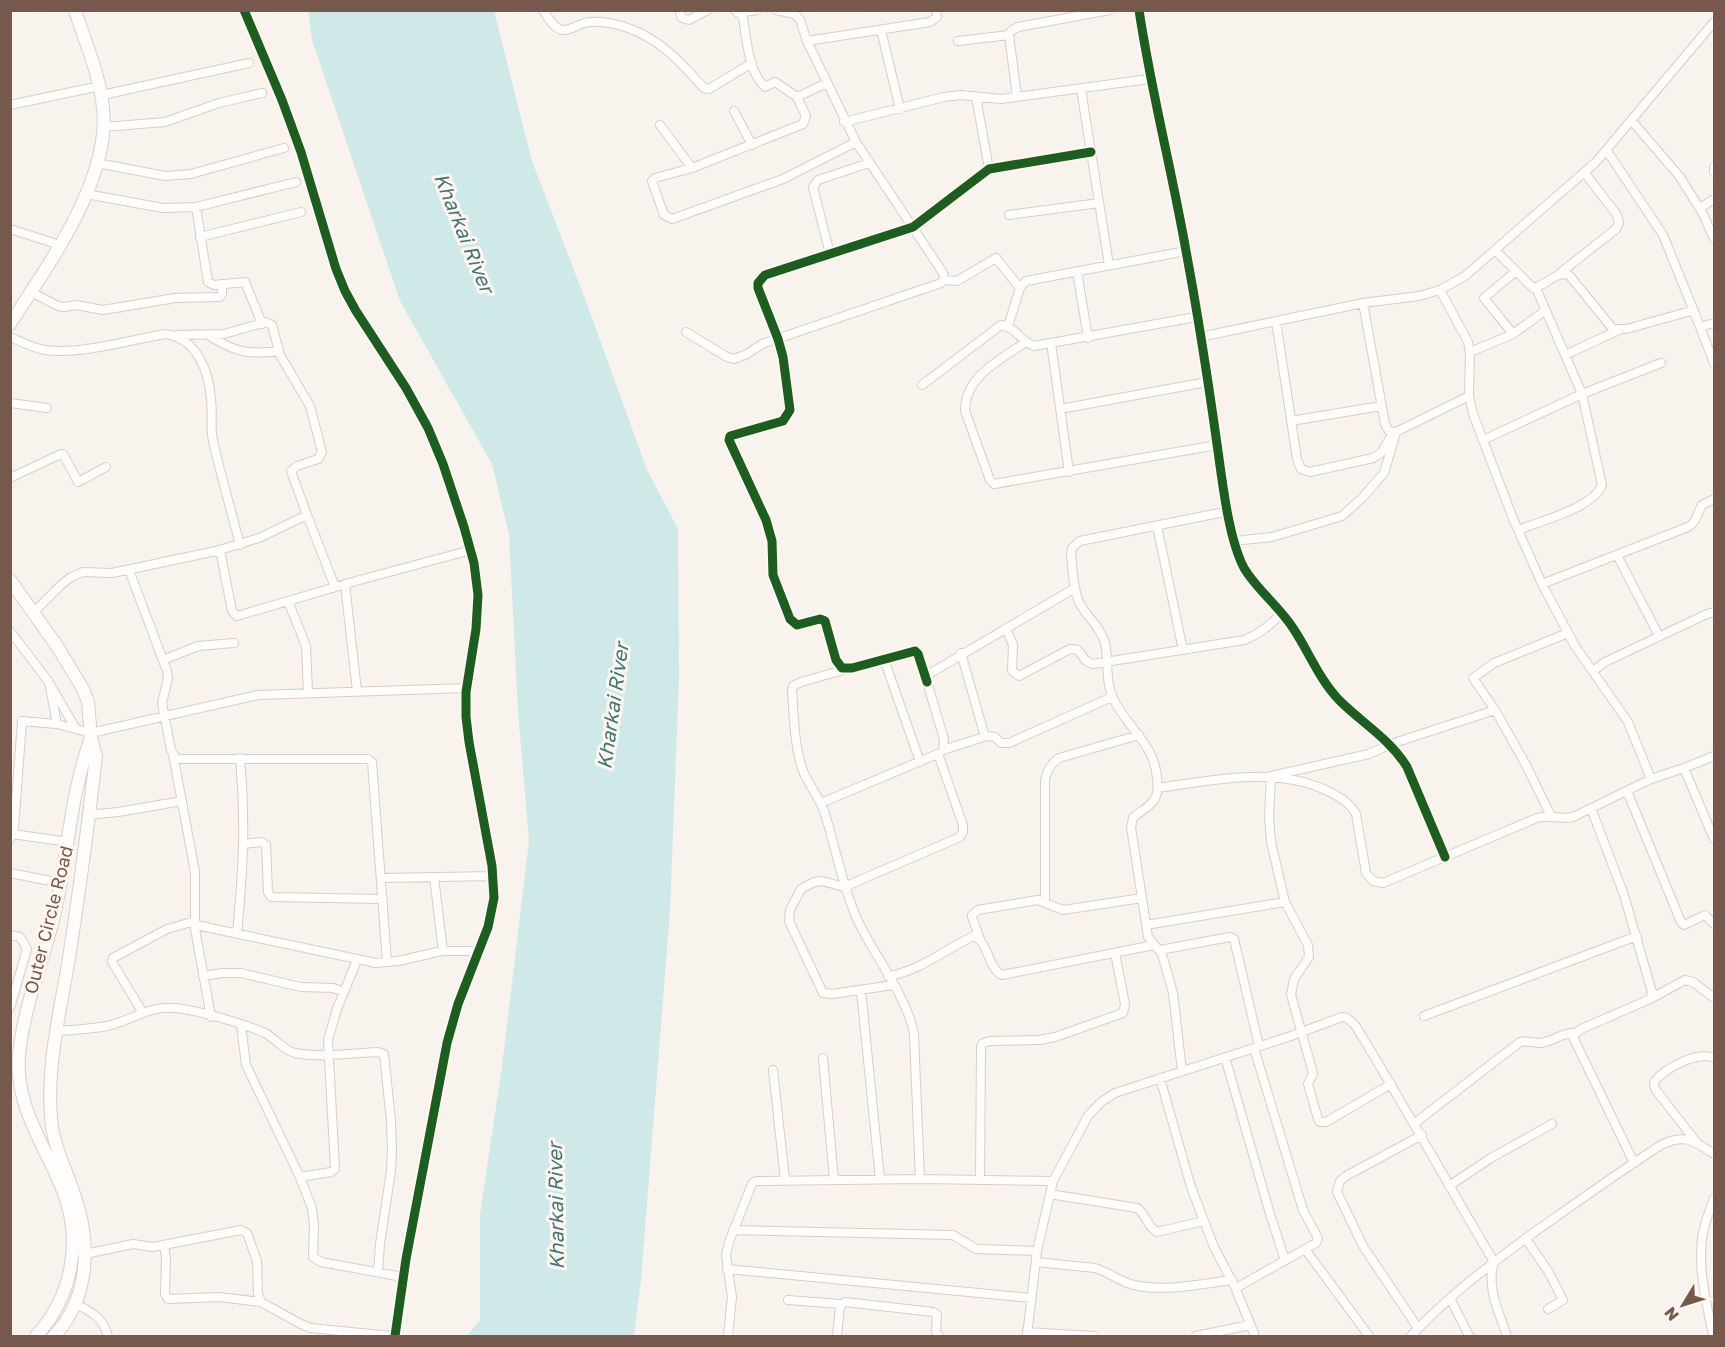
<svg xmlns="http://www.w3.org/2000/svg" width="1725" height="1347" font-family="'Golos Text',sans-serif">
<rect width="100%" height="100%" fill="#f8f3ed"/>
<path fill="#cfe8e8" d="M308 11H494L532 161 587 304 647 470 678 529 679 679 670 911 641 1280 634 1336H467L480 1320V1214L502 1067 529 841 518 711 509 534 492 464 400 301 312 40Z"/>
<g fill="none" stroke-linecap="round" stroke-linejoin="round">
<defs>
<path id="minor" d="M244 10 282 100 301 152 336 269 345 291 356 311 406 388 428 428 443 464 464 527 474 563 478 595 476 629 466 692V717L469 742 492 866 494 898 488 927 458 1004 447 1043 406 1259 395 1336
M543 10C548 17 553 28 562 30 569 31 577 25 584 23 597 20 612 23 625 27 661 39 679 61 704 88L709 89 752 63
M679 10 682 18 689 20 708 10
M735 10 738 13 757 10
M1139 10C1151 91 1172 171 1186 251 1198 315 1208 380 1217 444 1222 478 1228 538 1244 568 1257 590 1279 606 1293 628 1309 652 1319 679 1339 700 1362 723 1390 739 1407 767L1445 857
M742 13C747 36 747 71 765 87L775 82 797 97 827 83
M881 30 900 109
M807 41 930 22 937 17 936 10
M958 41 1009 35
M1081 89 1109 265
M102 95 249 63
M797 97 806 116 803 124 692 168 655 178 652 181 664 215 672 219 783 179 856 142
M976 97 989 169
M1017 97 1009 35 1011 31 1018 27 1110 10
M10 105 100 86
M734 111 752 145
M1632 121 1680 177 1703 214 1714 239
M844 122 944 97 961 95 1001 99 1149 79
M660 125 692 168
M104 127 165 122 219 103 262 93
M1607 151 1663 235 1695 314
M97 163 165 176 191 174 284 148
M1714 167V172
M86 194 163 208 196 207 296 182
M196 207 208 282 214 285 245 282 262 324
M1700 208 1714 199
M1009 215 1099 203
M10 229 60 245
M200 237 301 212
M1495 250 1533 288C1546 286 1555 271 1569 275L1613 329H1626L1691 311 1695 314 1700 327
M830 254 813 187 818 180 869 163
M1077 271 1088 338
M1559 274 1616 229 1619 223 1617 215 1584 172
M944 280 957 281 996 258 1020 288
M1440 290 1468 342 1470 352 1469 396 1473 414 1514 521 1542 584 1575 646 1628 722 1651 779 1684 768 1714 839
M31 292 58 306 64 307 76 305 103 310 175 298 220 297 222 294V284
M1363 303 1385 424 1389 431 1396 432 1469 396
M1276 321 1297 459 1301 469 1310 472 1373 458 1381 453 1393 433
M1714 323 1700 327 1714 363
M1008 326 1020 288 1026 281 1186 251
M686 332 727 357 734 359 747 354 762 344 941 283 944 280 943 273 856 142 807 41 800 20 795 14 776 10
M1513 334 1484 298 1515 272
M177 335 224 334 266 322 272 325 280 355 310 406 322 452 318 459 297 466 291 471 307 515
M208 335C234 352 249 355 279 351
M10 337C22 342 33 348 45 350 79 355 130 340 165 334 197 338 209 371 211 400 213 414 210 428 213 441 221 476 231 510 240 545
M1200 337 1363 303 1419 296 1440 290 1465 276 1596 162 1714 22
M1026 342C1001 359 964 377 965 411L990 480 994 484 1217 445
M1051 343 1069 472
M1470 352 1513 334 1546 310
M1565 355 1619 330
M922 385 1001 325C1015 326 1021 342 1034 346L1196 317
M10 403 47 408
M1060 409 1207 382
M1291 421 1381 406
M1483 440 1582 394 1661 363
M10 478 61 454H63L78 482 106 467
M1157 526 1183 650
M1518 530C1541 521 1593 508 1602 485L1582 394 1536 288
M1234 541 1272 537 1342 516 1362 498 1384 473 1395 436
M216 551 259 538 307 515 335 587
M1617 555 1659 636
M129 570 167 671 168 678 162 703 171 750 175 757 179 759H368L372 762 387 962
M345 584 357 691
M1542 584 1688 527C1697 522 1697 514 1702 505L1714 499
M288 601 306 646 308 693
M33 613 61 585 71 577 83 572 112 573 216 551 221 555 232 611 237 616 356 581 471 550
M1006 628 1013 645 1012 671 1019 676 1070 649 1078 650 1086 661 1093 664 1244 640C1260 634 1270 625 1282 613
M10 631 48 681 76 729
M961 653 985 737
M884 659 920 762
M163 660 198 646 234 643
M847 669 801 682 793 686 792 691C794 716 794 744 802 768 807 784 820 797 825 814 836 849 842 885 857 919 873 954 909 999 914 1035L920 1179
M1593 671 1605 662 1707 614 1714 612
M927 682 918 654 915 651 852 668H842L836 660 825 621 820 619 797 625 790 619 773 575 772 541 766 520 729 440 730 436 783 421 790 410 783 357 778 339 758 288V283L765 275 913 227 989 169 1091 152
M50 687 57 724
M943 750 987 736 995 737 1001 743H1009L1112 697
M173 754 195 872V926
M1684 768 1714 756
M1158 788C1216 780 1278 765 1332 793 1342 799 1350 803 1356 814L1366 873 1373 881 1383 883 1537 818C1550 814 1561 820 1573 817L1651 779
M1627 791 1681 922 1684 925 1705 915 1714 924
M821 803 940 753 943 750 944 739 927 682 929 674 1075 588
M1591 808 1624 895 1652 992 1650 999 1579 1030 1573 1037 1634 1163
M88 815 118 812 182 801
M1551 816 1526 765 1495 710 1473 678 1494 663 1568 633
M12 834 69 842
M10 840 14 828 22 721 57 724 91 733 258 695 467 688
M244 844 261 842 266 845 268 892 271 897 383 899
M10 873 61 883
M434 877 443 951
M381 878 493 876
M1045 901V781C1047 770 1050 765 1059 758L1139 735
M1146 925 1285 902
M237 933C243 872 246 820 240 758
M10 935 20 937 27 949 10 1008
M980 939 972 917V915L978 910 1038 900 1063 910 1142 898
M1160 950 1230 937 1234 939 1259 1046
M203 976 223 973H241L301 987 333 988 344 992
M888 976C921 971 945 949 974 936 989 942 987 967 1002 975L1154 945
M893 985 832 994 823 993 789 921 790 910 801 889 814 882 822 881 844 887 960 837 963 832V825L938 754
M861 990 880 1179
M1650 999 1685 980 1693 982 1714 998
M143 1013 112 962 113 958 167 929 195 921
M1424 1016 1637 936
M211 1017 195 929 196 925 376 963 398 961 442 951H479
M241 1025 246 1065 299 1175 312 1208 314 1225 313 1257 321 1262 403 1277
M57 1031C73 1030 91 1029 107 1026 130 1021 148 1006 173 1008 195 1009 244 1024 265 1033 276 1039 283 1050 295 1053 320 1058 353 1053 378 1052L384 1054 391 1121 392 1151 391 1171 380 1244 378 1272
M1225 1057 1270 1214 1285 1260
M823 1058 834 1180
M773 1070 785 1180
M1182 1071 1173 993 1162 954 1148 937 1131 827 1133 818C1140 811 1149 808 1154 800 1158 794 1158 785 1157 778 1155 744 1126 727 1113 698 1105 681 1109 662 1105 643 1101 628 1088 618 1080 604 1073 590 1073 570 1071 555L1072 548 1080 541 1229 511
M1160 1078 1191 1187 1204 1221 1214 1247 1235 1287 1255 1336
M1391 1084 1326 1122H1320L1318 1119 1308 1084 1313 1073 1291 995 1294 979 1309 957 1308 945 1285 902 1271 842 1269 818 1271 776 1369 754 1391 744 1495 710
M1415 1123 1520 1042C1527 1040 1533 1043 1540 1043 1553 1042 1562 1032 1575 1033
M1697 1143 1655 1089 1654 1082C1665 1068 1697 1051 1714 1058
M300 1177 331 1172 335 1169 328 1040 337 1009 357 960
M980 1180 981 1047 983 1043 990 1041 1039 1040 1055 1037 1123 1013 1125 1004 1115 953
M1449 1186 1491 1158 1552 1124
M1050 1194 1137 1208C1146 1214 1147 1227 1157 1232L1204 1221
M733 1230 953 1235 976 1249 1037 1251
M1526 1239 1548 1271 1563 1300 1548 1309
M164 1245 166 1259 165 1294 168 1299 219 1297 261 1302
M1305 1249 1369 1336
M85 1254 133 1244 153 1247 241 1230 247 1233 257 1261 258 1293 261 1302 266 1305 301 1324 311 1328 391 1336
M1036 1262 1095 1268C1109 1272 1120 1282 1134 1285 1165 1292 1200 1284 1232 1280
M727 1269 1031 1298
M1236 1288 1316 1243 1318 1238 1303 1210 1254 1048
M1450 1298 1469 1336
M788 1300 840 1304
M76 1304C92 1312 103 1318 108 1336
M1418 1328 1363 1246 1337 1192 1340 1181 1346 1176 1422 1135
M1027 1332 1094 1336
M728 1336 732 1297 726 1255 729 1242 752 1184 756 1181 920 1179 1053 1181
M837 1336 840 1306 845 1302 933 1312 937 1315 936 1332 939 1336
M1027 1336 1037 1251 1053 1181 1088 1116 1101 1102 1115 1093 1288 1037 1342 1017 1347 1018 1355 1025C1403 1103 1447 1183 1494 1262 1486 1288 1499 1312 1507 1336
M1196 1336 1250 1325
M1411 1336C1446 1298 1487 1267 1529 1236 1573 1205 1616 1174 1661 1145 1685 1133 1694 1141 1714 1154
M1713 1336C1707 1304 1698 1272 1702 1239 1703 1225 1710 1211 1714 1198"/>
<path id="secondary" d="M10 324C48 265 111 180 103 108 100 75 85 42 75 10
M10 580 57 646 83 689 88 702 91 738 96 756C88 826 79 895 68 964 59 1017 45 1073 52 1127 55 1149 66 1170 73 1191 91 1239 91 1297 54 1336
M36 1336C73 1296 83 1239 62 1188 44 1144 15 1106 19 1056 23 1008 43 962 54 916 68 857 70 794 91 738"/>
</defs>
<use href="#minor" stroke="#d7ceca" stroke-width="10"/>
<use href="#secondary" stroke="#d8cfca" stroke-width="14"/>
<use href="#minor" stroke="#fefdfc" stroke-width="8"/>
<use href="#secondary" stroke="#fefdfc" stroke-width="12"/>
<defs>
<path id="cycleway" d="M244 10 282 100 301 152 336 269 345 291 356 311 406 388 428 428 443 464 464 527 474 563 478 595 476 629 466 692V717L469 742 492 866 494 898 488 927 458 1004 447 1043 406 1259 395 1336
M1139 10C1151 91 1172 171 1186 251 1198 315 1208 380 1217 444 1222 478 1228 538 1244 568 1257 590 1279 606 1293 628 1309 652 1319 679 1339 700 1362 723 1390 739 1407 767L1445 857
M927 682 918 654 915 651 852 668H842L836 660 825 621 820 619 797 625 790 619 773 575 772 541 766 520 729 440 730 436 783 421 790 410 783 357 778 339 758 288V283L765 275 913 227 989 169 1091 152"/>
</defs>
<use href="#cycleway" stroke="#fff7ef" stroke-width="13"/>
<use href="#cycleway" stroke="#1b5e20" stroke-width="9"/>
</g>
<g text-anchor="middle" stroke-width="6" stroke-linejoin="round" paint-order="stroke">
<g font-size="18" fill="#77584d" stroke="#fff7ef">
<text transform="translate(49 920) rotate(-76)" y="6">Outer Circle Road</text>
</g>
<g font-size="20" font-style="italic" fill="#40777b" stroke="#fff7ef">
<text transform="translate(464 233) rotate(68)" y="7">Kharkai River</text>
<text transform="translate(613 706) rotate(-82)" y="7">Kharkai River</text>
<text transform="translate(556 1206) rotate(-91)" y="7">Kharkai River</text>
</g>
</g>
<rect width="1725" height="1347" fill="none" stroke="#77584d" stroke-width="24"/>
<g transform="translate(1683 1305) rotate(232)" stroke="#fff7ef" stroke-width="4.5" paint-order="stroke">
<path d="M0-4.5L10 22L0 15L-10 22Z" fill="#77584d"/>
<text y="-9" font-size="16" font-weight="bold" text-anchor="middle" fill="#77584d">N</text>
</g>
</svg>
